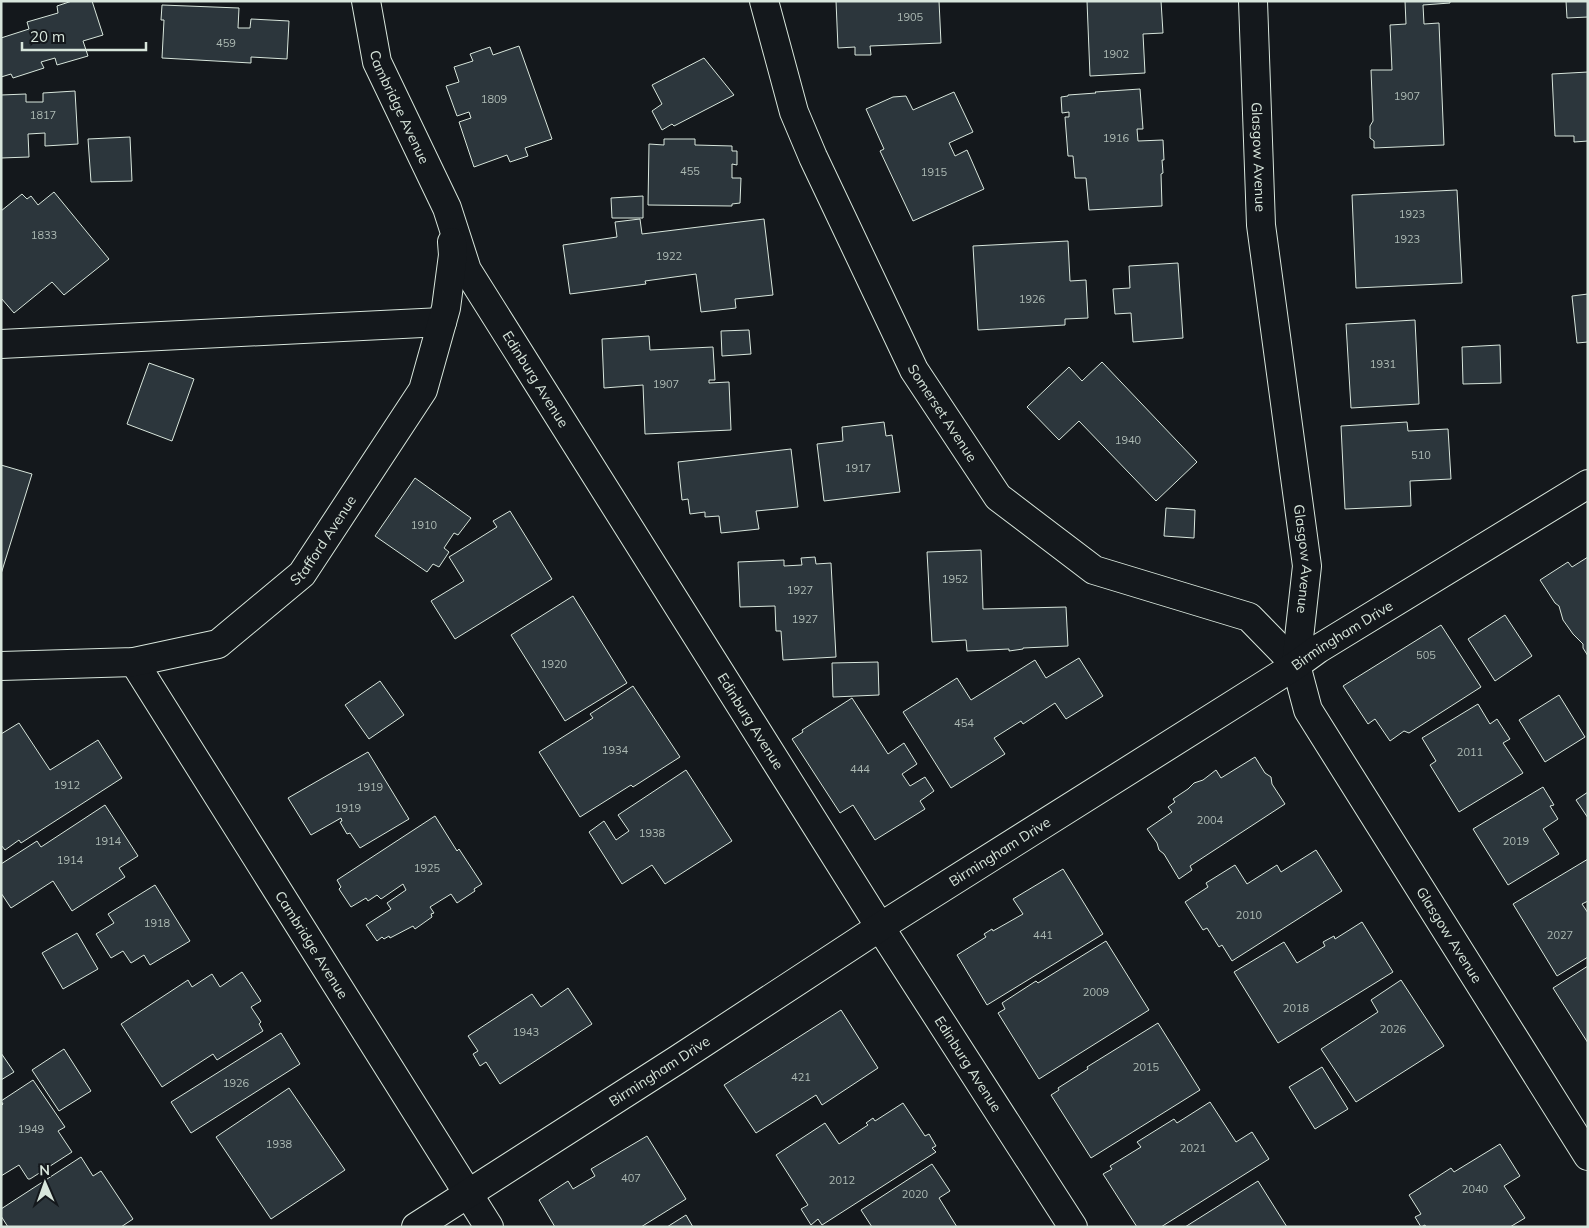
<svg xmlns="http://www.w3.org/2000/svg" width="1589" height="1228" font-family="Mulish,sans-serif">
<rect width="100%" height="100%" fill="#14181c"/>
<path fill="#2c363c" stroke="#d8e6dc" d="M72 1H92L103 35 83 41 88 56 57 65 55 58 41 62 44 68 13 78 11 74 1 77V38L29 29 27 22 58 13 57 6Z
M836 1H939L941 43 870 46 871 55H855V47L838 48Z
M1087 1H1161L1163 33 1143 34 1145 73 1090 76Z
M1405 1H1450V3L1423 5 1424 24 1439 23 1444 145 1374 148V141L1370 138V126L1373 121 1371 70H1392L1390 25 1406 24Z
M1566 1H1588V17L1567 18Z
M162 5 239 8 238 28H250L251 19 289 21 287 59 251 57V63L162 58 164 20H161Z
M519 46 552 139 525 148 528 156 510 162 507 155 474 167 459 122 471 118 469 112 457 116 446 86 459 82 454 67 473 61 470 54 490 47 493 55Z
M704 58 734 95 674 126 672 124 662 130 652 111 662 104 652 85Z
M1588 72V141L1574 142V136H1555L1552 74Z
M1140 89 1143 129H1137L1138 141 1163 140 1164 160H1162L1163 173 1161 174 1162 206 1089 210 1086 178H1075L1073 156H1068L1065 117H1069V112L1062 113 1061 97 1068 96V95L1096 93 1095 92Z
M75 91 78 144 45 146V133L28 134 29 157 1 158V95L26 94V102H43V93Z
M954 92 973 132 949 143 955 156 967 150 984 189 913 221 880 151 884 149 866 109 893 97 906 96 913 110Z
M130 137 132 181 91 182 88 139Z
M664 139H695V145L732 146V151H737V165L732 164V178H741L740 203 732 204V206L648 205 649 144 664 145Z
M1457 190 1462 283 1356 288 1352 195Z
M54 192 109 259 64 295 52 282 14 313 1 298V211L22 194 27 199 31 196 38 205Z
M643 196V218H612L611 198Z
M640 219 642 234 764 219 773 295 735 299 736 308 701 312 696 274 645 281 646 284 570 294 563 245 617 237 615 222Z
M1068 241 1070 281 1086 280 1088 318 1065 319V325L978 330 973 246Z
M1178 263 1183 338 1133 342 1131 313 1115 314 1113 289 1130 288 1129 266Z
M1588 294V342L1577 343 1572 296Z
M1415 320 1419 404 1351 408 1346 324Z
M749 330 751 354 722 356 721 331Z
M649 336 650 350 713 347 715 380H709V383L729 382 731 430 645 434 643 385 604 388 602 339Z
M1500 345 1501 383 1463 384 1462 347Z
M1102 362 1197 462 1156 501 1079 421 1059 440 1027 407 1069 367 1082 381Z
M149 363 194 379 172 441 127 424Z
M884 422 886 436 892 435 900 492 824 501 817 444 843 441 842 427Z
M1407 422 1408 431 1448 429 1451 479 1410 481 1411 506 1345 509 1341 426Z
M791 449 798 507 756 511 759 529 721 533 719 516 705 517V512L690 514 688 499 682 500 678 462Z
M1 465 32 474 1 574Z
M415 478 471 518 458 535 454 533 444 548 449 552 439 567 433 564 427 572 375 536Z
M1166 508 1195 510 1194 538 1164 536Z
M510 511 552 579 455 639 431 601 464 581 449 557 497 527 493 521Z
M981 550 983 609 1066 607 1068 646 1023 648V649L1009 651V649L967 651 966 640 932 642 927 552Z
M815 557 816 564 831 563 836 657 783 660 781 631H776L775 606 740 607 738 562 784 560V566L802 565 801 558Z
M1588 557V656L1583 648V644L1573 634 1563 620 1559 606 1555 603 1540 580 1568 562 1572 567Z
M573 596 627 683 565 721 511 635Z
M1505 615 1532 656 1495 681 1468 639Z
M1441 625 1481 687 1409 733 1404 731 1390 741 1375 719 1368 724 1343 686Z
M1079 658 1103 696 1066 719 1055 703 1023 724 1021 721 994 738 1005 754 951 788 903 712 957 678 971 700 1035 660 1046 678Z
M878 662 879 695 833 697 832 663Z
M380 681 404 715 369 739 345 705Z
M633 686 680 757 633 787 631 785 580 817 539 752 593 718 590 714Z
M1559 695 1585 737 1545 762 1519 720Z
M852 698 888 754 904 743 917 764 902 774 910 786 925 777 934 791 920 801 925 809 875 840 853 805 840 813 792 739 803 732 802 730Z
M1478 704 1490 724 1497 719 1510 739 1503 743 1523 773 1459 812 1430 765 1436 761 1422 738Z
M19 723 50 770 98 740 122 778 21 843 19 840 5 850 1 845V734Z
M368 752 409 819 360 848 350 833 347 834 340 822 342 821 341 818 311 835 288 798Z
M1255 757 1265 773 1271 777 1272 784 1285 804 1190 866 1192 870 1179 879 1164 854 1159 850 1157 843 1147 829 1172 812 1168 807 1175 802 1173 799 1188 789 1194 783 1203 780 1216 770 1221 778Z
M686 770 732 841 665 884 652 865 622 884 589 832 604 821 616 840 629 831 618 815Z
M1543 787 1554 805 1550 806 1558 819 1543 829 1559 854 1508 885 1473 829Z
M1588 792V818L1576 800Z
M105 805 138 856 119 868 125 877 72 911 53 881 11 908 1 893V864L37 841 41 847Z
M435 816 457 851 459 849 482 884 474 889 475 891 457 903 451 894 430 907 434 913 431 914 432 917 415 929 413 926 390 938 389 936 384 939 382 937 377 941 366 925 391 909 387 903 406 890 403 884 381 899 377 895 368 901 366 898 351 907 339 889 341 887 337 880Z
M1316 850 1342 891 1232 961 1222 945 1219 947 1207 928 1203 930 1185 902 1208 887 1206 883 1235 865 1247 884 1277 865 1281 872Z
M1588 859V901L1582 904 1588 913V957L1557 976 1513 904Z
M1063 869 1103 934 987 1005 957 955 986 937 984 934 992 929 993 931 1023 914 1013 899Z
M155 885 190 941 150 965 144 955 131 963 123 951 111 958 96 934 114 923 108 914Z
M1362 922 1393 972 1278 1043 1234 972 1284 942 1297 963 1325 946 1323 942 1334 936 1335 939Z
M77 933 98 969 63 989 42 953Z
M1106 941 1149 1010 1039 1079 998 1013 1005 1009 1002 1003 1036 981 1038 983Z
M1588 966V1043L1553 988Z
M242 972 261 1001 251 1007 261 1022 259 1024 263 1031 217 1060 213 1054 162 1087 121 1024 188 980 192 987 212 974 220 987Z
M1401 980 1444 1046 1356 1102 1321 1049 1378 1012 1371 1000Z
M568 988 592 1024 500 1084 486 1062 480 1066 473 1054 478 1051 468 1036 532 994 541 1007Z
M841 1010 878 1068 822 1105 816 1095 756 1133 724 1085Z
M1158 1023 1200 1090 1091 1158 1051 1095 1059 1090 1058 1088 1088 1069 1087 1067Z
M281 1033 300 1064 191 1133 171 1102Z
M64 1049 91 1091 59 1111 32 1070Z
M1 1053 14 1072 1 1080Z
M1322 1067 1348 1109 1315 1129 1289 1087Z
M33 1080 65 1127 58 1131 72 1152 30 1179H28L19 1165 1 1176V1106L3 1104 1 1101Z
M289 1088 345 1170 271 1219 216 1137Z
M1210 1102 1236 1142 1252 1132 1269 1159 1161 1227H1137L1103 1174 1112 1169 1110 1166 1141 1147 1137 1142 1174 1119 1177 1123Z
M903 1103 925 1136 929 1134 936 1146 932 1148 936 1152 822 1225 818 1219 811 1225 801 1209 808 1205 776 1155 825 1123 839 1144 868 1125 866 1123 873 1118 875 1121Z
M647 1136 686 1199 641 1227H555L539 1200 568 1181 573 1189 595 1176 591 1169Z
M1500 1144 1520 1176 1504 1186 1525 1218 1510 1227H1426L1425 1225 1421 1227 1415 1217 1421 1214 1409 1195 1451 1168 1454 1172Z
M81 1157 93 1176 101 1171 133 1219 121 1227H8L1 1216V1209Z
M932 1164 950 1191 939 1198 957 1227H872L861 1210Z
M1258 1181 1287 1227H1185Z
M686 1215 693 1227H667Z"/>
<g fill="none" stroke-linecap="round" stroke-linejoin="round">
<defs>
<g id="street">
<path id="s1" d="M366 1 377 62 447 208 467 270 880 927 1073 1227"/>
<path id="s2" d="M764 1 794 112 813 157 914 370 998 497 1094 570 1249 617 1296 665"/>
<path id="s3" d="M1253 1 1261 225 1307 566 1296 665 1308 710 1588 1156"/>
<path d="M1 344 442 322"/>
<path id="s4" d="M134 662 489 1227"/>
<path id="s5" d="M1 666 134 662 218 644 302 574 423 390 446 308 453 255 452 242"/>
</g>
<g id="secondary">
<path id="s6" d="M416 1227 677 1060 880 927 1296 665 1318 649 1588 484"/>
</g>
</defs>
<use href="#street" stroke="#d8e6dc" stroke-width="30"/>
<use href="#secondary" stroke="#d8e6dc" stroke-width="30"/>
<use href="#street" stroke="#14181c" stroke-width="28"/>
<use href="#secondary" stroke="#14181c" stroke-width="28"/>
</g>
<g text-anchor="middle" stroke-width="4" stroke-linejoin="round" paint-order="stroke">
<g font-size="11" fill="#adbab4">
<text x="910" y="21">1905</text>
<text x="226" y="47">459</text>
<text x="1116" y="58">1902</text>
<text x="1407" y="100">1907</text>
<text x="494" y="103">1809</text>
<text x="43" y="119">1817</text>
<text x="1116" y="142">1916</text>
<text x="690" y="175">455</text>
<text x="934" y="176">1915</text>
<text x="1412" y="218">1923</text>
<text x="44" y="239">1833</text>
<text x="1407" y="243">1923</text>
<text x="669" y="260">1922</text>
<text x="1032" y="303">1926</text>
<text x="1383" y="368">1931</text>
<text x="666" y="388">1907</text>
<text x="1128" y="444">1940</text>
<text x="1421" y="459">510</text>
<text x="858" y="472">1917</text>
<text x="424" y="529">1910</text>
<text x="955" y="583">1952</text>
<text x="800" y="594">1927</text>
<text x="805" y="623">1927</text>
<text x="1426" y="659">505</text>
<text x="554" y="668">1920</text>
<text x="964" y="727">454</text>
<text x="615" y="754">1934</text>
<text x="1470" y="756">2011</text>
<text x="860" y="773">444</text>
<text x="67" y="789">1912</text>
<text x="370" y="791">1919</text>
<text x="348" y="812">1919</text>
<text x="1210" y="824">2004</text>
<text x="652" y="837">1938</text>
<text x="108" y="845">1914</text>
<text x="1516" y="845">2019</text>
<text x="70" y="864">1914</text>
<text x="427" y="872">1925</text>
<text x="1249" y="919">2010</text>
<text x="157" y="927">1918</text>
<text x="1043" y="939">441</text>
<text x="1560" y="939">2027</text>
<text x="1096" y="996">2009</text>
<text x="1296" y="1012">2018</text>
<text x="1393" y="1033">2026</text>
<text x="526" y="1036">1943</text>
<text x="1146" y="1071">2015</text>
<text x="801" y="1081">421</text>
<text x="236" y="1087">1926</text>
<text x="31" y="1133">1949</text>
<text x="279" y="1148">1938</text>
<text x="1193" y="1152">2021</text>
<text x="631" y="1182">407</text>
<text x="842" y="1184">2012</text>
<text x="1475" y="1193">2040</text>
<text x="915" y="1198">2020</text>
</g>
<g font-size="14" fill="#d8e6dc" stroke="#14181c">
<text dy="5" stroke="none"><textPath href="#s1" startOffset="112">Cambridge Avenue</textPath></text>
<text dy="5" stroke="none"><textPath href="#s3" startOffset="156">Glasgow Avenue</textPath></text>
<text dy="5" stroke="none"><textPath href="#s1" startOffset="418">Edinburg Avenue</textPath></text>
<text dy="5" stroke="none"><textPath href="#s2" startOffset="451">Somerset Avenue</textPath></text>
<text dy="5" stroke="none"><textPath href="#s5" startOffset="368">Stafford Avenue</textPath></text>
<text dy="5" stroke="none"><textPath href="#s3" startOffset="561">Glasgow Avenue</textPath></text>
<text dy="5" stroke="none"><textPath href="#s6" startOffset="1099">Birmingham Drive</textPath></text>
<text dy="5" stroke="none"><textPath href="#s1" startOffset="822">Edinburg Avenue</textPath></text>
<text dy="5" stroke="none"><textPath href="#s6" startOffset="694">Birmingham Drive</textPath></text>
<text dy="5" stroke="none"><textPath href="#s3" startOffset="980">Glasgow Avenue</textPath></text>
<text dy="5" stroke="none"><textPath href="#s4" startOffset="334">Cambridge Avenue</textPath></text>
<text dy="5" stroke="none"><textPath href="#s1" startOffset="1228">Edinburg Avenue</textPath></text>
<text dy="5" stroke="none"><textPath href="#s6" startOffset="289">Birmingham Drive</textPath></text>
</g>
</g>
<rect width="1589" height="1228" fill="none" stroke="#d8e6dc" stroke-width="5"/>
<g transform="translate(45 1183) rotate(358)" stroke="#14181c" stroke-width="4" paint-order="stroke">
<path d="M0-4L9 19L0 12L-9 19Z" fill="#d8e6dc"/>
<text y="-8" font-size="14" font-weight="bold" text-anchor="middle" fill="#d8e6dc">N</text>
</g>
<path d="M22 42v8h124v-8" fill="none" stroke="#d8e6dc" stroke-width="2.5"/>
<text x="30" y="42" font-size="15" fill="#d8e6dc" stroke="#14181c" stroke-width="4" paint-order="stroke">20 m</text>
</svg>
